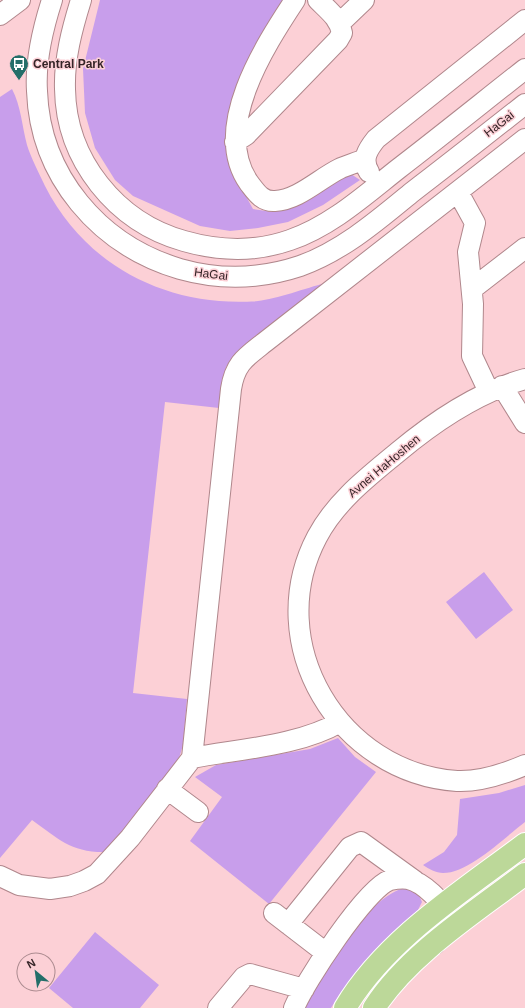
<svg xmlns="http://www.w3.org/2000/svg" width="525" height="1008" font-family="Helvetica,sans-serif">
<rect width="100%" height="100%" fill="#fcd0d6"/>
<path fill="#c89eeb" d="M100 0H284L248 69 237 180 253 209 273 212 351 174 360 180 323 205 288 222 258 228 230 231 200 226 133 196 115 180 95 148 85 113 83 69Z
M12 89C21 106 22 126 27 145 31 158 39 173 45 186 86 267 169 308 258 301 276 299 307 288 325 283L235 355 226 367 219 408 165 402 133 693 187 699 183 745 177 765 107 852C71 853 59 839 32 820L0 858V97Z
M484 572 513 610 476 639 446 602Z
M338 738 355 757 376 772 269 904 190 841 222 797 195 777 216 765 310 749Z
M525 785V822C505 837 469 873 443 873 436 873 429 869 423 865L444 852 457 835 460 799 499 793Z
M404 888 418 893 422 902 418 910C384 939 354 970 331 1008H302C324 974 364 899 404 888Z
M95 932 159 985 140 1008H73L49 988Z"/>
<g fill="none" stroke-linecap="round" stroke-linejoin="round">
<defs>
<path id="minor" d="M52 0C43 28 35 61 37 91 40 176 99 245 180 269 219 280 261 279 300 266 342 251 377 221 411 193 449 164 487 134 525 104
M81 0C72 29 64 59 65 89 66 160 116 222 184 241 219 251 256 252 290 240 331 226 365 195 398 169 441 136 483 102 525 69
M295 0C264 47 211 129 249 183 256 192 262 202 275 201 298 200 319 179 339 169 347 165 356 163 365 159
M0 15 20 0
M340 23 364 0
M235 142 246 135 338 40 342 33C339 18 329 11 318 0
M369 172C361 159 368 149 376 139L525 20
M458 192 475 223 468 252 473 304 472 356 489 392
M472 289 525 248
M525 379C478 392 435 421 398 452 368 477 336 501 317 537 261 643 339 773 457 781 480 782 504 774 525 765
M502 386 525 423
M192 758C239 749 299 746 340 722
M167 789 198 812
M0 876 19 885 50 889 70 886 84 881 97 874 130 838 192 758 231 389C235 363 246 357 265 342L525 139
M274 913 326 953
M288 924 350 847 361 842 415 881
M218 1008 244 977 250 974 304 989
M294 1008C304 983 366 888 390 880 395 879 403 878 408 879 422 882 445 902 446 916 447 927 440 935 435 944"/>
<path id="major" d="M345 1008C386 939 463 891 525 844
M374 1008C409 954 474 913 525 874"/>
</defs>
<use href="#minor" stroke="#b0878c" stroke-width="22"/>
<use href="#major" stroke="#fff" stroke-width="24"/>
<use href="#minor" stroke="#fff" stroke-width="20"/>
<use href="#major" stroke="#bcd899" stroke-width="22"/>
</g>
<defs>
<symbol id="bus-pin" viewBox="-11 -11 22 30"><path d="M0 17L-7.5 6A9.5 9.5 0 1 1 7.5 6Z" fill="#246e69" stroke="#fcd0d6"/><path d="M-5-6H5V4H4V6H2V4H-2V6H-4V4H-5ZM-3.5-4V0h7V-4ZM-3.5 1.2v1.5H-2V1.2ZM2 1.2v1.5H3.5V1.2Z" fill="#fff"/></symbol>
</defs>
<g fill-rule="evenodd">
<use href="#bus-pin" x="8" y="53" width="22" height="30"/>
</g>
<g text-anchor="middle" stroke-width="3" stroke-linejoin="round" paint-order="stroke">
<g font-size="12" font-weight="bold" fill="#352427" stroke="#fcd0d6" text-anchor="start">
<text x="33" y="68">Central Park</text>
</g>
<g font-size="12" fill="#352427" stroke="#fcd0d6">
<text transform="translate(499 124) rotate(-38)" y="4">HaGai</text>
<text transform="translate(211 274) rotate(7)" y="4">HaGai</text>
<text transform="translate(384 466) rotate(-40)" y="4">Avnei HaHoshen</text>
</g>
</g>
<g transform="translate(36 972) rotate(331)"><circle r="19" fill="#fcd0d6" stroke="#ac8b90"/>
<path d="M0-3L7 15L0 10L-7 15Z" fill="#246e69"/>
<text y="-6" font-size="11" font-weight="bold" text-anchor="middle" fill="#352427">N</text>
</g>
</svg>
